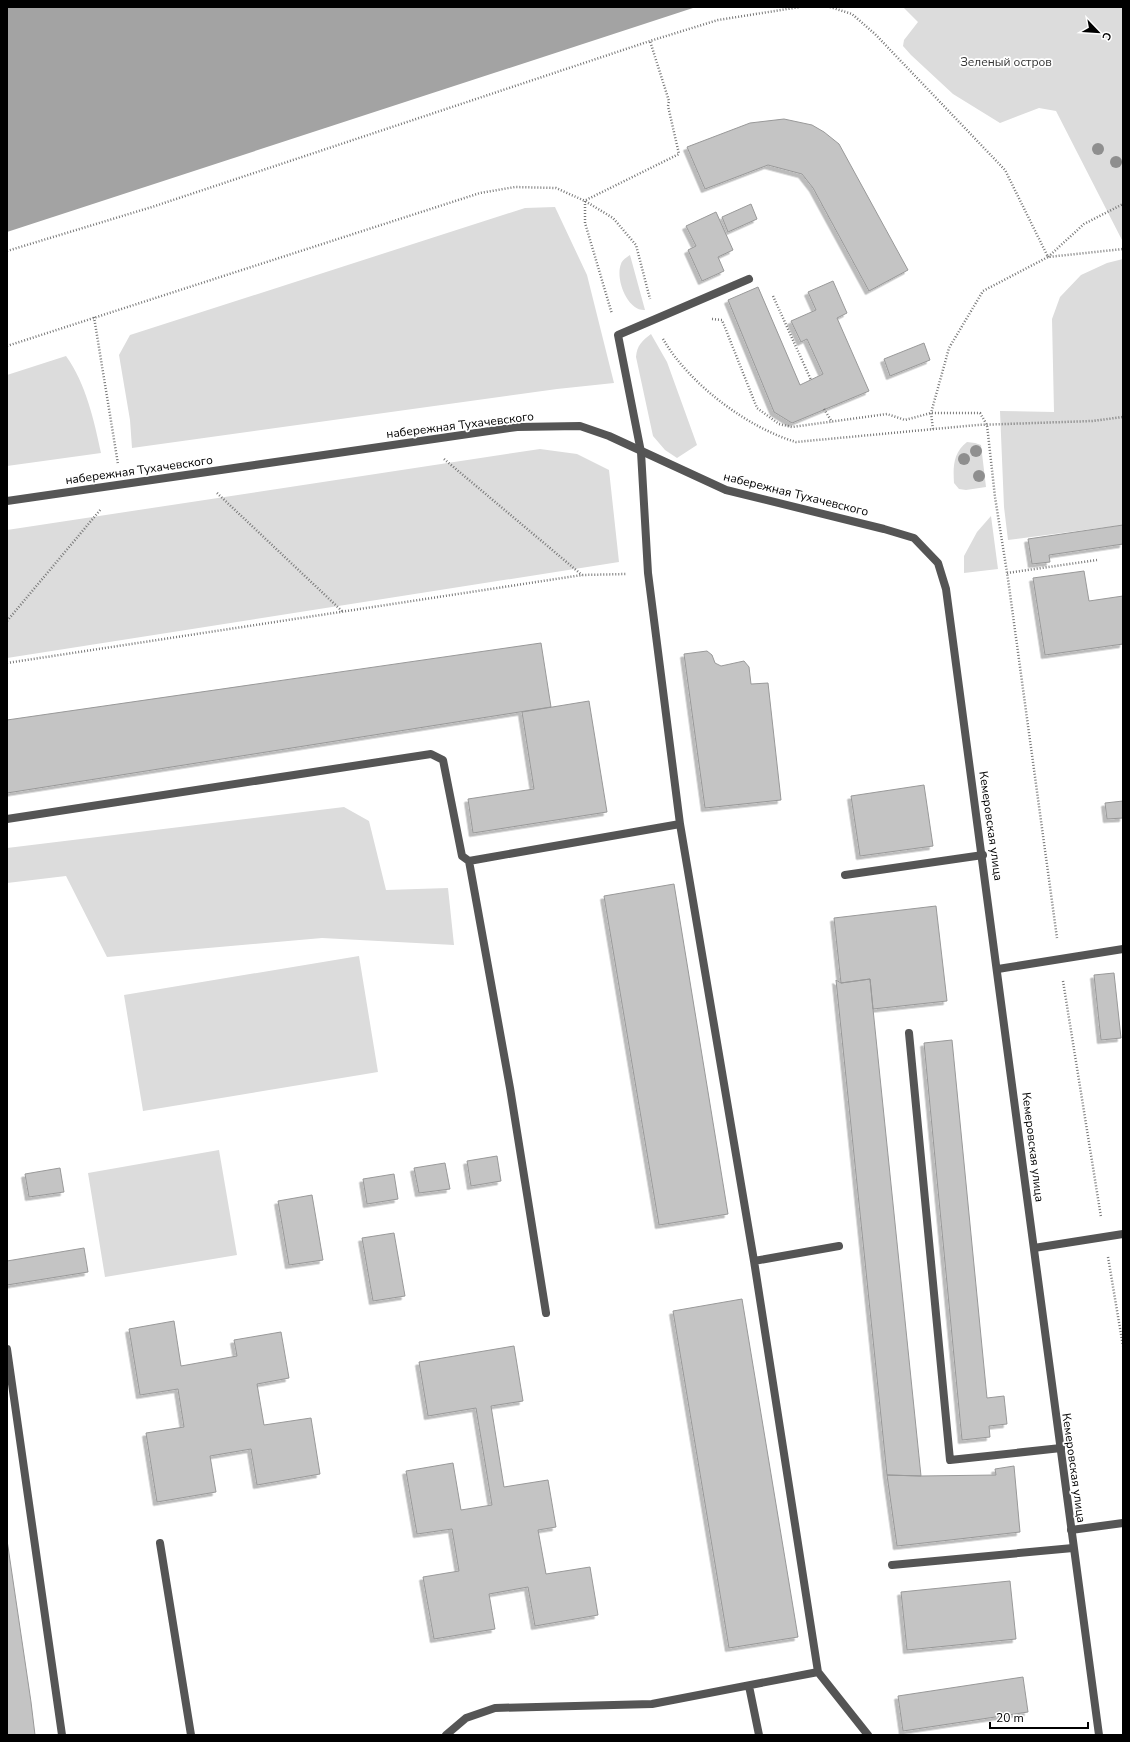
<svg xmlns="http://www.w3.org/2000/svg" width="1130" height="1742" font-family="'Nunito Sans',sans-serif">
<defs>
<filter id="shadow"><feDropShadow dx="-3.5" dy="3.5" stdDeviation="0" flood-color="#0004"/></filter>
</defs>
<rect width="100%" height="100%" fill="#fff"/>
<path fill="#dcdcdc" d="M903 7H1123V242L1056 111 1039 108 1000 123 953 94 911 55 903 46 904 40 918 22Z
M555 207 587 275 614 383 557 389 132 448 130 420 119 355 130 335 525 208Z
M630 255 645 310C627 311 615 278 621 264 622 260 627 257 630 255Z
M1123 259V525L1008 540 1004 507 1000 411 1054 412 1052 319 1060 297 1081 275 1107 263Z
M651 334 667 362 697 445 677 458 665 450 653 436 636 357C637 345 642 341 651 334Z
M66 356C86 384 94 420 101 453L7 466V375Z
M967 442 975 443 981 445 986 487 966 490 959 489 954 483C953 467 953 453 967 442Z
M540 449 577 454 609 470 619 562 7 658V530Z
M991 516 998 569 964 573V556L977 532Z
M344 807 369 821 386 890 448 888 454 945 322 938 107 957 66 876 7 883V848Z
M359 956 378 1072 143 1111 124 995Z
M219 1150 237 1255 105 1277 88 1173Z"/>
<path fill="#a3a3a3" d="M7 7H696L7 232Z"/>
<path fill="#c4c4c4" stroke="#999" filter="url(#shadow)" d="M784 119 812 125 824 132 839 144 908 270 869 291 813 188 802 174 768 165 705 189 687 147 750 123Z
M751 204 757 219 728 232 722 217Z
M716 212 733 250 718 257 724 271 702 281 688 250 696 246 686 226Z
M833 281 847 313 837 318 869 391 792 423 774 412 728 300 758 287 800 385 823 374 807 339 801 342 791 321 816 310 808 292Z
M924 343 930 360 890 376 884 359Z
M1123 525V544L1049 555 1050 562 1032 564 1028 539Z
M1084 571 1089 601 1123 596V644L1045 655 1033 578Z
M541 643 551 707 7 793V720Z
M707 651 712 655 715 663 721 666 744 661 749 667 751 684 768 683 781 800 705 808 684 654Z
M589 701 607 812 473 833 468 799 534 789 522 712Z
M924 785 933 846 860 856 851 796Z
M1123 801V818L1107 819 1105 803Z
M674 884 728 1214 659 1225 604 896Z
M936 906 947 1001 873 1009 870 979 841 983 834 918Z
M1114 973 1121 1038 1101 1040 1094 975Z
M870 979 873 1009 921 1476 887 1475 836 980 841 983Z
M952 1040 987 1398 1004 1396 1007 1424 989 1426 990 1437 962 1440 924 1043Z
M497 1156 501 1181 471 1186 467 1161Z
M445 1163 450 1189 419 1193 414 1168Z
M60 1168 64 1192 29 1197 25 1174Z
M394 1174 398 1199 367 1204 363 1179Z
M312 1195 323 1260 289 1265 278 1201Z
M394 1233 405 1296 373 1301 362 1238Z
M84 1248 88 1272 7 1285V1261Z
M742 1299 798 1637 729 1648 673 1311Z
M174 1321 181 1366 237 1356 234 1340 281 1332 289 1378 257 1384 264 1425 311 1418 320 1474 257 1485 251 1449 210 1456 216 1492 157 1502 146 1433 184 1427 178 1389 140 1395 129 1329Z
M514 1346 523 1401 491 1406 504 1487 548 1480 556 1527 538 1530 546 1574 590 1567 598 1615 535 1626 528 1587 489 1594 495 1629 434 1639 423 1577 459 1571 452 1529 417 1534 406 1471 453 1463 461 1510 492 1505 476 1408 428 1416 419 1362Z
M1014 1466 1020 1532 897 1546 887 1475 921 1476 996 1475 995 1469Z
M7 1540 31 1702 35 1735H7Z
M1010 1581 1016 1639 907 1650 901 1592Z
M1023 1677 1028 1712 903 1731 898 1696Z"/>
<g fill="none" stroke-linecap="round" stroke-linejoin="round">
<path stroke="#777" stroke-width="2.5" stroke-dasharray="1 2" stroke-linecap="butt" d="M830 7 852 14 875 34 1005 170 1048 257 1084 224 1123 204
M586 200 679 154 668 106 669 101 650 41
M585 201V223L612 314
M7 251 152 207 650 41 718 20 800 7
M773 296 811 380
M94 317 118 464
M712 319 722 320 757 408 779 424 792 427 887 414 905 420 931 413H980L987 425 995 497 1008 579 1057 938
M663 339C689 384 748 428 796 442L977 425 1092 421 1123 417
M7 346 480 193 515 187 556 188 585 201 613 218 636 245 650 299
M824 409 832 422
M933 429 931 413 949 348 983 291 1048 257 1123 249
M444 459 582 575
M217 493 343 612
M1007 573 1097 560
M7 621 101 509
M7 663 582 575 626 574
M1063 981 1101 1217
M1108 1257 1123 1346"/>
<path stroke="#555" stroke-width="8" d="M749 279 618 335 641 452 648 573 680 824 754 1261 818 1672 868 1735
M7 819 431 754 443 760 462 856 469 861 680 824
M469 861 510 1088 546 1313
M845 875 983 855
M998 969 1123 949
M909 1033 950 1460 1061 1448
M1034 1248 1123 1234
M754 1261 839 1246
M7 1349 62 1735
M1071 1530 1123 1523
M160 1543 191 1735
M892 1565 1073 1548
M749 1686 759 1735
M446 1735 466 1718 495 1708 652 1704 818 1672"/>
<path stroke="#555" stroke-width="8" d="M7 501 517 427 580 426 609 436 726 490 884 529 914 538 938 563 946 589C998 971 1046 1353 1099 1735"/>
</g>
<g fill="#8f8f8f">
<circle cx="1098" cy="149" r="6"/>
<circle cx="1116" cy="162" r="6"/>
<circle cx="976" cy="451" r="6"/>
<circle cx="964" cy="459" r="6"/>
<circle cx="979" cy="476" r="6"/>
</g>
<g text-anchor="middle" stroke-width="3.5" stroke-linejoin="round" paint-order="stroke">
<g font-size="12" fill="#333" stroke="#fff">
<text x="1006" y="66">Зеленый остров</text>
</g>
<g font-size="12" fill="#000" stroke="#fff">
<text transform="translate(460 425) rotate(-7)" y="4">набережная Тухачевского</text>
<text transform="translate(139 470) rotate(-8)" y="4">набережная Тухачевского</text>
<text transform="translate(796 494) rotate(14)" y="4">набережная Тухачевского</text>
<text transform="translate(991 826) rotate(82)" y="4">Кемеровская улица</text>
<text transform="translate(1033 1147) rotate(83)" y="4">Кемеровская улица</text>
<text transform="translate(1074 1468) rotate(82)" y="4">Кемеровская улица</text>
</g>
</g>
<rect width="1130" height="1742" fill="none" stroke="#000000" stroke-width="16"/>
<g transform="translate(1098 32) rotate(115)" stroke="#ffffff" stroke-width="3" paint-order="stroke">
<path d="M0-3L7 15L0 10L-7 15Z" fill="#000000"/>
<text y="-6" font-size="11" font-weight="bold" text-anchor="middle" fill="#000000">С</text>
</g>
<path d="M990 1722v6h98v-6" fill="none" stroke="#000000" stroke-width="2"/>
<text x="996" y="1722" font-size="12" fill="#000000" stroke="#ffffff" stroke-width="3" paint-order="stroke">20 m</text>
</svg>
